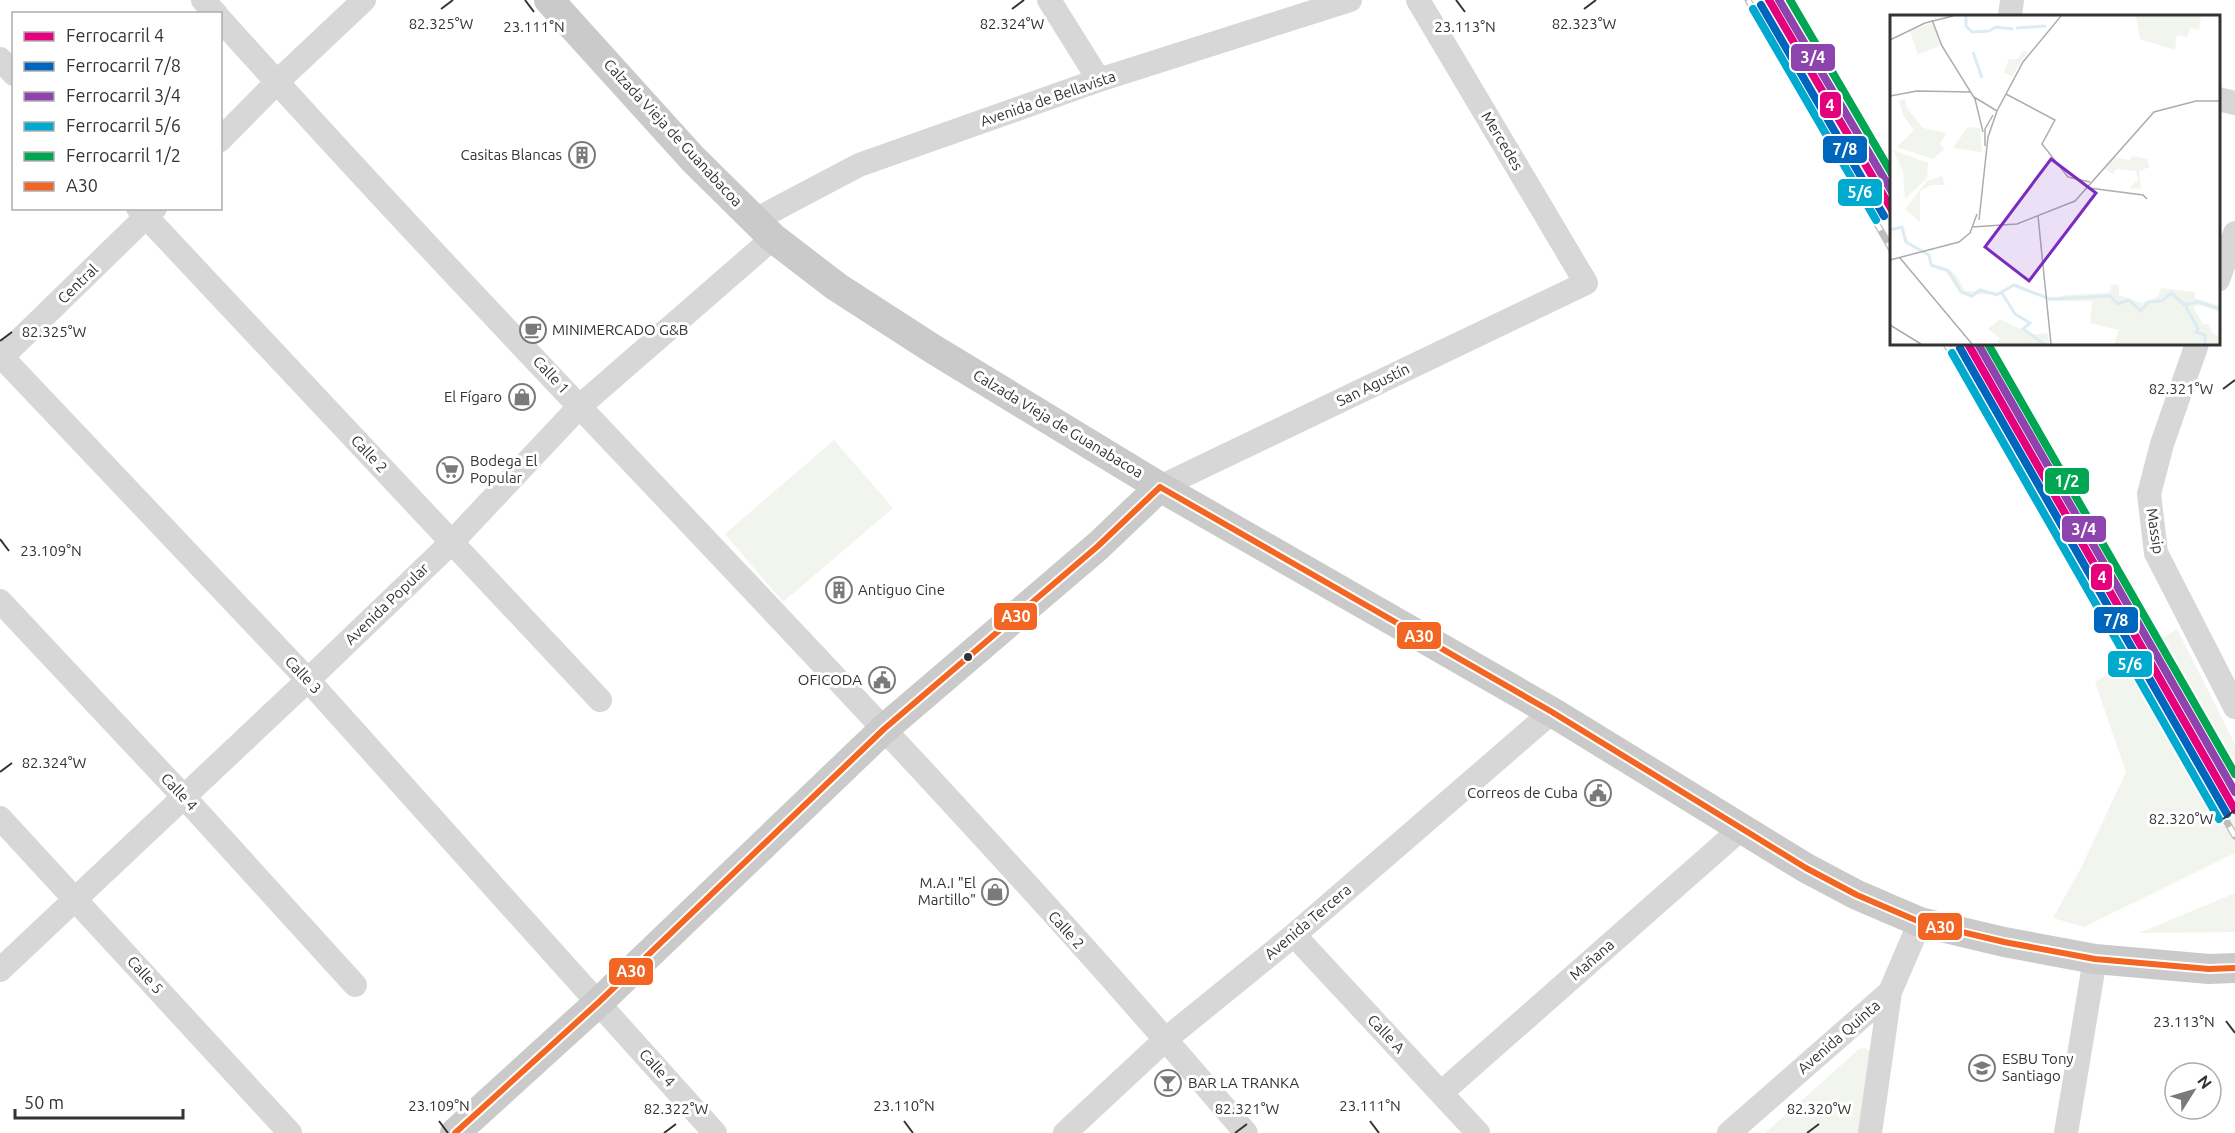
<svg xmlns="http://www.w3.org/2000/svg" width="2235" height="1133" font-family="Ubuntu,sans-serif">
<rect width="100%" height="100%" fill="#fff"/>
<path fill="#f1f5ed" d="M834 440 893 508 783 602 725 534Z
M2177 629 2235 744V853L2084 927 2053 918 2081 868 2126 772 2095 682Z
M2235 893V932L2139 933Z
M1864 1048 1872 1052 1863 1133H1765L1859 1049Z"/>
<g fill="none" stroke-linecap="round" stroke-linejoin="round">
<path stroke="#d7d7d7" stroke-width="24" d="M203 0 216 14
M1049 0 1099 80
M2010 16 2012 0
M220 19C557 395 919 748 1246 1133
M0 59 14 74
M2218 99 2235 103
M220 140 277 82 364 0
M138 208 600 700
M755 220 859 165 1099 80 1350 0
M2218 280 2235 233
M2197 344 2162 444 2149 494 2156 553 2235 707
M0 355 308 680 715 1133
M0 359 155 208
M1160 487 1586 283 1418 0
M0 601 184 797 355 985
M0 818 290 1133
M1294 935 1478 1133
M0 970 308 680 452 542 580 406 773 238
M1441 1093 1743 827
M1065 1133 1166 1039 1294 935 1552 712
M1729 1133 1890 992 1920 922
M1870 1133 1890 992
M2066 1133 2095 959"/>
<path stroke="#cacaca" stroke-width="30" d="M549 0 693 159 773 238 837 287 933 349 1160 487 1552 712 1806 868 1857 895 1920 922 2004 942 2095 959 2209 969 2235 968
M455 1133 599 1002 884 729 1098 546 1160 487"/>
<defs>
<path id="rail" d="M1748 0 1892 250
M1946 344 2235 836"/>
</defs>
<use href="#rail" stroke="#bebebe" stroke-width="7"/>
<use href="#rail" stroke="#fff" stroke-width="4.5" stroke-dasharray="14" stroke-linecap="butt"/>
<defs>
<path id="bus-1" d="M1160 487 1552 712 1806 868 1857 895 1920 922 2004 942 2095 959 2209 969 2235 968
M455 1133 599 1002 884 729 1098 546 1160 487"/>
</defs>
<use href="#bus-1" stroke="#fff" stroke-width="10"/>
<use href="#bus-1" stroke="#f26522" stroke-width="6"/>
<defs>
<path id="rail-1" d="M1769 0 1892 210
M1968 344 2235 810"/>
<path id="rail-2" d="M1761 5 1884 216
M1960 348 2227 814"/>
<path id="rail-3" d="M1779 0 1892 192
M1978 344 2235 792"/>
<path id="rail-4" d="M1753 9 1876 220
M1952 353 2219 819"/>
<path id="rail-5" d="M1790 0 1892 174
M1988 344 2235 774"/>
</defs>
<use href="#rail-1" stroke="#fff" stroke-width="12"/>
<use href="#rail-2" stroke="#fff" stroke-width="12"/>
<use href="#rail-3" stroke="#fff" stroke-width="12"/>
<use href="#rail-4" stroke="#fff" stroke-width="12"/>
<use href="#rail-5" stroke="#fff" stroke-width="12"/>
<use href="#rail-1" stroke="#e5007d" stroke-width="8"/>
<use href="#rail-2" stroke="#0065bd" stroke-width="8"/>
<use href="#rail-3" stroke="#8e44ad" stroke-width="8"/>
<use href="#rail-4" stroke="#00a9ce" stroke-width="8"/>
<use href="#rail-5" stroke="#00a651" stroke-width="8"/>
</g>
<path fill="none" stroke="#333" stroke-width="2" d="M525 0 534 12M1456 0 1465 12M441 9 453 0M1012 9 1024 0M1584 9 1596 0M0 341 12 332M2223 389 2235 380M0 539 9 551M0 772 12 763M2223 819 2235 810M2226 1021 2235 1033M439 1121 448 1133M904 1121 913 1133M1370 1121 1379 1133M664 1133 676 1124M1235 1133 1247 1124M1807 1133 1819 1124"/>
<defs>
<symbol id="building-ring" viewBox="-11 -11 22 22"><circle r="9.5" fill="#fff" stroke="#7a7a7a" stroke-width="1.5"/><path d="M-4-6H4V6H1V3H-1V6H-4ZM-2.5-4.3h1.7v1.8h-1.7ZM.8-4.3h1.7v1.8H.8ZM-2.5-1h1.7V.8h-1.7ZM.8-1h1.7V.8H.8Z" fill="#7a7a7a"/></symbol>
<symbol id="cafe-ring" viewBox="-11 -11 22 22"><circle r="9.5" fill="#fff" stroke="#7a7a7a" stroke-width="1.5"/><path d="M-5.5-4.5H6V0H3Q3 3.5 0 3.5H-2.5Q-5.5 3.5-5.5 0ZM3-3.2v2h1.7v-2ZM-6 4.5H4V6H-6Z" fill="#7a7a7a"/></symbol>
<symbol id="shop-ring" viewBox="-11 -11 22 22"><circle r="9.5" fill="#fff" stroke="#7a7a7a" stroke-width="1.5"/><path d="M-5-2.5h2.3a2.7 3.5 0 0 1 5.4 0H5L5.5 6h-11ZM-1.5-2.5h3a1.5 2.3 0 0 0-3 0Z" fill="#7a7a7a"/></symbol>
<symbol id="supermarket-ring" viewBox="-11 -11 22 22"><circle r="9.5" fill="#fff" stroke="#7a7a7a" stroke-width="1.5"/><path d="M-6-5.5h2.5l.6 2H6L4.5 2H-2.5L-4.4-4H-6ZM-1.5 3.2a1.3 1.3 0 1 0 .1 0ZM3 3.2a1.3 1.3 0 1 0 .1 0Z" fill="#7a7a7a"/></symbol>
<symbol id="civic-ring" viewBox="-11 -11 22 22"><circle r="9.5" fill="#fff" stroke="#7a7a7a" stroke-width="1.5"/><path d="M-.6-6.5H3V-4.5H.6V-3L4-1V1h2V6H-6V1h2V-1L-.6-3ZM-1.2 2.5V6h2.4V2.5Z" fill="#7a7a7a"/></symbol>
<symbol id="school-ring" viewBox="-11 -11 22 22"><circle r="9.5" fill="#fff" stroke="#7a7a7a" stroke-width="1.5"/><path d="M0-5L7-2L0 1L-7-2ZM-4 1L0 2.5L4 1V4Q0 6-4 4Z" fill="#7a7a7a"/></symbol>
<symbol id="bar-ring" viewBox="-11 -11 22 22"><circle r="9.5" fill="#fff" stroke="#7a7a7a" stroke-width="1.5"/><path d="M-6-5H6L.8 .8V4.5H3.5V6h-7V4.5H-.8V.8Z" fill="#7a7a7a"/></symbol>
</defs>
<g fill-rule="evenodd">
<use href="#building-ring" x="567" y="140" width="30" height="30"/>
<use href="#cafe-ring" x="518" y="315" width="30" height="30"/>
<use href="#shop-ring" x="507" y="382" width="30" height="30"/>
<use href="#supermarket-ring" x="435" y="455" width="30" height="30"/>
<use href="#building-ring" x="824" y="575" width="30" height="30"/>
<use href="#civic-ring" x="867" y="665" width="30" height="30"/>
<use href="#civic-ring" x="1583" y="778" width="30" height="30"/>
<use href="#shop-ring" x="980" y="877" width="30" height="30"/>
<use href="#school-ring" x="1967" y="1053" width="30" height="30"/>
<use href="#bar-ring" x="1153" y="1068" width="30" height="30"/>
</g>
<circle fill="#333" stroke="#fff" stroke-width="2" cx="968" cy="657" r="5"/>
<g text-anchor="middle" stroke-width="6" stroke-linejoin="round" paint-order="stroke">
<g font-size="15" fill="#333" stroke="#fff">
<text transform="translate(1048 99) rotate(-19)" y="5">Avenida de Bellavista</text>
<text transform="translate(673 133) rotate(47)" y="5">Calzada Vieja de Guanabacoa</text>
<text transform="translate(1502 141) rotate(59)" y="5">Mercedes</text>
<text transform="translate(78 284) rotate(-44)" y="5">Central</text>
<text transform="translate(551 375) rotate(47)" y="5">Calle 1</text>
<text transform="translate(1373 385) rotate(-26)" y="5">San Agustín</text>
<text transform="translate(1058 424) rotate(31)" y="5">Calzada Vieja de Guanabacoa</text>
<text transform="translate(369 454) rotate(47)" y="5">Calle 2</text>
<text transform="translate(2155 531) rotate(81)" y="5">Massip</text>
<text transform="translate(387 604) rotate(-44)" y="5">Avenida Popular</text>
<text transform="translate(303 675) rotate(47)" y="5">Calle 3</text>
<text transform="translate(179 792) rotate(47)" y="5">Calle 4</text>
<text transform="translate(1308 922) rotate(-40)" y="5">Avenida Tercera</text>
<text transform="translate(1066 930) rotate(48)" y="5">Calle 2</text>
<text transform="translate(1592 960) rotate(-41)" y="5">Mañana</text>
<text transform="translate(145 975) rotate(48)" y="5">Calle 5</text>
<text transform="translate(1386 1034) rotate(47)" y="5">Calle A</text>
<text transform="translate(1839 1037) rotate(-41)" y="5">Avenida Quinta</text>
<text transform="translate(657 1068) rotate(48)" y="5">Calle 4</text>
</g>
<g font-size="15" fill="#333" stroke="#fff" text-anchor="end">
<text x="562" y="160">Casitas Blancas</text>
<text x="552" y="335" text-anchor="start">MINIMERCADO G&amp;B</text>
<text x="502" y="402">El Fígaro</text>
<text x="470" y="466" text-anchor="start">Bodega El<tspan x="470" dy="17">Popular</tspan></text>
<text x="858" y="595" text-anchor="start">Antiguo Cine</text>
<text x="862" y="685">OFICODA</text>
<text x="1578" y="798">Correos de Cuba</text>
<text x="976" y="888">M.A.I "El<tspan x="976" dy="17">Martillo"</tspan></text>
<text x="2002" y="1064" text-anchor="start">ESBU Tony<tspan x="2002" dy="17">Santiago</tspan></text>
<text x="1188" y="1088" text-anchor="start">BAR LA TRANKA</text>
</g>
</g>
<g transform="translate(1890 15)">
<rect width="330" height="330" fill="#fff"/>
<path d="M246 1H311L309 15 301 13 297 22 287 20 285 35 250 24ZM39 9H43L51 30 28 40 20 16ZM134 35 137 38 122 61 114 58 119 44H128ZM15 84 16 92 33 113 56 118 50 129 54 134 43 144 7 132 24 115 13 100 9 86ZM78 112 90 113 92 137 63 133ZM3 135 38 148 37 163 15 184 13 156ZM242 141 257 144 260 152 249 156 251 174 239 173 248 165 246 156 227 154 223 159 214 154 223 142 240 145ZM52 161 55 170H41L30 176V207L15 194 37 166ZM51 250 66 260 75 276 108 277 127 269 156 284 123 272 109 280 70 278ZM222 269 229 270V280L252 288 268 282 271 273 305 277V283L330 291V297L310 290 303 292 313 309H318L323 319 330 321 328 329H224L229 315 200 308 202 286H156L176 280 219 278ZM110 304 142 320 158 318 159 329H107L110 323 98 314Z" fill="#f1f5ed"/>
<path fill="none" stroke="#ddebf3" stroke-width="3" d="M76 1V11L82 17 99 16 106 12 123 14M126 13 156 11M83 37 92 63M0 215 12 212 16 227 39 240 41 250 59 256 71 277 82 281 90 275 107 280 124 270 160 284 220 281 228 289 239 285 251 296 258 287 272 286 281 278 295 290 308 314 306 317 315 320V329M112 278 125 299 140 308 133 314 154 329M295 290 308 287 330 294"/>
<path fill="none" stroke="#adadad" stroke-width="1.5" d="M42 5 52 31 85 84 93 117M0 25 35 8 63 1M116 79 165 105 152 129 178 162 200 167M0 81 27 76 80 77M84 82 107 96M95 131V114L103 100M199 173 253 180 257 184M148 201 161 329M89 205 98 122 107 96 133 47 171 1M82 212 127 209 185 186 264 97 306 86H330M80 218 87 199M10 243 82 329M0 245 69 227 81 217M0 310 31 329"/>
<path fill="#7b2cbf" fill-opacity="0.15" stroke="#7b2cbf" stroke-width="3" d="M161 144 206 178 139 266 95 232Z"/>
<rect width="330" height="330" fill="none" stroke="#333" stroke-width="3"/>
</g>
<g font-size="15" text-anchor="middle" fill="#333" stroke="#fff" stroke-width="6" stroke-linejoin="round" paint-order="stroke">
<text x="441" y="29">82.325°W</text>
<text x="1012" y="29">82.324°W</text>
<text x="1584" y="29">82.323°W</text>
<text x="534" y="32">23.111°N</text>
<text x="1465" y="32">23.113°N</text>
<text x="54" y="337">82.325°W</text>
<text x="2181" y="394">82.321°W</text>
<text x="51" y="556">23.109°N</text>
<text x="54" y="768">82.324°W</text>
<text x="2181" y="824">82.320°W</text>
<text x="2184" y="1027">23.113°N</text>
<text x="439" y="1111">23.109°N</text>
<text x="904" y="1111">23.110°N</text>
<text x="1370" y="1111">23.111°N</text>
<text x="676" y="1114">82.322°W</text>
<text x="1247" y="1114">82.321°W</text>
<text x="1819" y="1114">82.320°W</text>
</g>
<g stroke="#fff" stroke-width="2">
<rect x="1790" y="43" width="46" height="29" rx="6" fill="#8e44ad"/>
<rect x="1819" y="91" width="23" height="28" rx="6" fill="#e5007d"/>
<rect x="1822" y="135" width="46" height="29" rx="6" fill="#0065bd"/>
<rect x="1837" y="178" width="46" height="29" rx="6" fill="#00a9ce"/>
<rect x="2044" y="467" width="46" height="28" rx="6" fill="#00a651"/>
<rect x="2061" y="515" width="46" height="28" rx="6" fill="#8e44ad"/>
<rect x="2090" y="563" width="23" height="28" rx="6" fill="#e5007d"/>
<rect x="993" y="602" width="45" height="29" rx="6" fill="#f26522"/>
<rect x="2093" y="606" width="46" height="28" rx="6" fill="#0065bd"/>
<rect x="1396" y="621" width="46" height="29" rx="6" fill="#f26522"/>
<rect x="2107" y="650" width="46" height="28" rx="6" fill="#00a9ce"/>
<rect x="1917" y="912" width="46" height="29" rx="6" fill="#f26522"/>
<rect x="608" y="957" width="46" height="29" rx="6" fill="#f26522"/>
</g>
<g font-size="16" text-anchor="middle" font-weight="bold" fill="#fff">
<text x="1813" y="63">3/4</text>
<text x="1830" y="111">4</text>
<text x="1845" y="155">7/8</text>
<text x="1860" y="198">5/6</text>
<text x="2067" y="487">1/2</text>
<text x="2084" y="535">3/4</text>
<text x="2102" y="583">4</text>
<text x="1016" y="622">A30</text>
<text x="2116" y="626">7/8</text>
<text x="1419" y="642">A30</text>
<text x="2130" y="670">5/6</text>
<text x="1940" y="933">A30</text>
<text x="631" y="977">A30</text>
</g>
<rect x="12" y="12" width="210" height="198" fill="#ffffff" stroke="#adadad" stroke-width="1.5"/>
<rect x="24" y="32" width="30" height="9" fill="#e5007d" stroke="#adadad" stroke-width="1.5"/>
<text x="66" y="42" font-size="18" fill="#333333">Ferrocarril 4</text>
<rect x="24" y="62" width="30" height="9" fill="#0065bd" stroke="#adadad" stroke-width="1.5"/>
<text x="66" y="72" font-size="18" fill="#333333">Ferrocarril 7/8</text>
<rect x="24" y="92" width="30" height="9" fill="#8e44ad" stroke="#adadad" stroke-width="1.5"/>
<text x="66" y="102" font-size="18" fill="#333333">Ferrocarril 3/4</text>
<rect x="24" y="122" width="30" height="9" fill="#00a9ce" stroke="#adadad" stroke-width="1.5"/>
<text x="66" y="132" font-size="18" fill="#333333">Ferrocarril 5/6</text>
<rect x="24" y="152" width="30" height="9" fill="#00a651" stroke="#adadad" stroke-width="1.5"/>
<text x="66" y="162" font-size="18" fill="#333333">Ferrocarril 1/2</text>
<rect x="24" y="182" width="30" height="9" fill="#f26522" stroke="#adadad" stroke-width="1.5"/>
<text x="66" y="192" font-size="18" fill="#333333">A30</text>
<g transform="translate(2193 1091) rotate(53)"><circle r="28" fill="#ffffff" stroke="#adadad" stroke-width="1.5"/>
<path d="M0-4.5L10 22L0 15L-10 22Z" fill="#7a7a7a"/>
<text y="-9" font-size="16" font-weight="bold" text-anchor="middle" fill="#333333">N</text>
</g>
<path d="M15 1109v9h168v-9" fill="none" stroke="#333333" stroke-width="3"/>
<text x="24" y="1109" font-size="18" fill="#333333" stroke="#ffffff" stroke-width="4.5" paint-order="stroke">50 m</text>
</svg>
